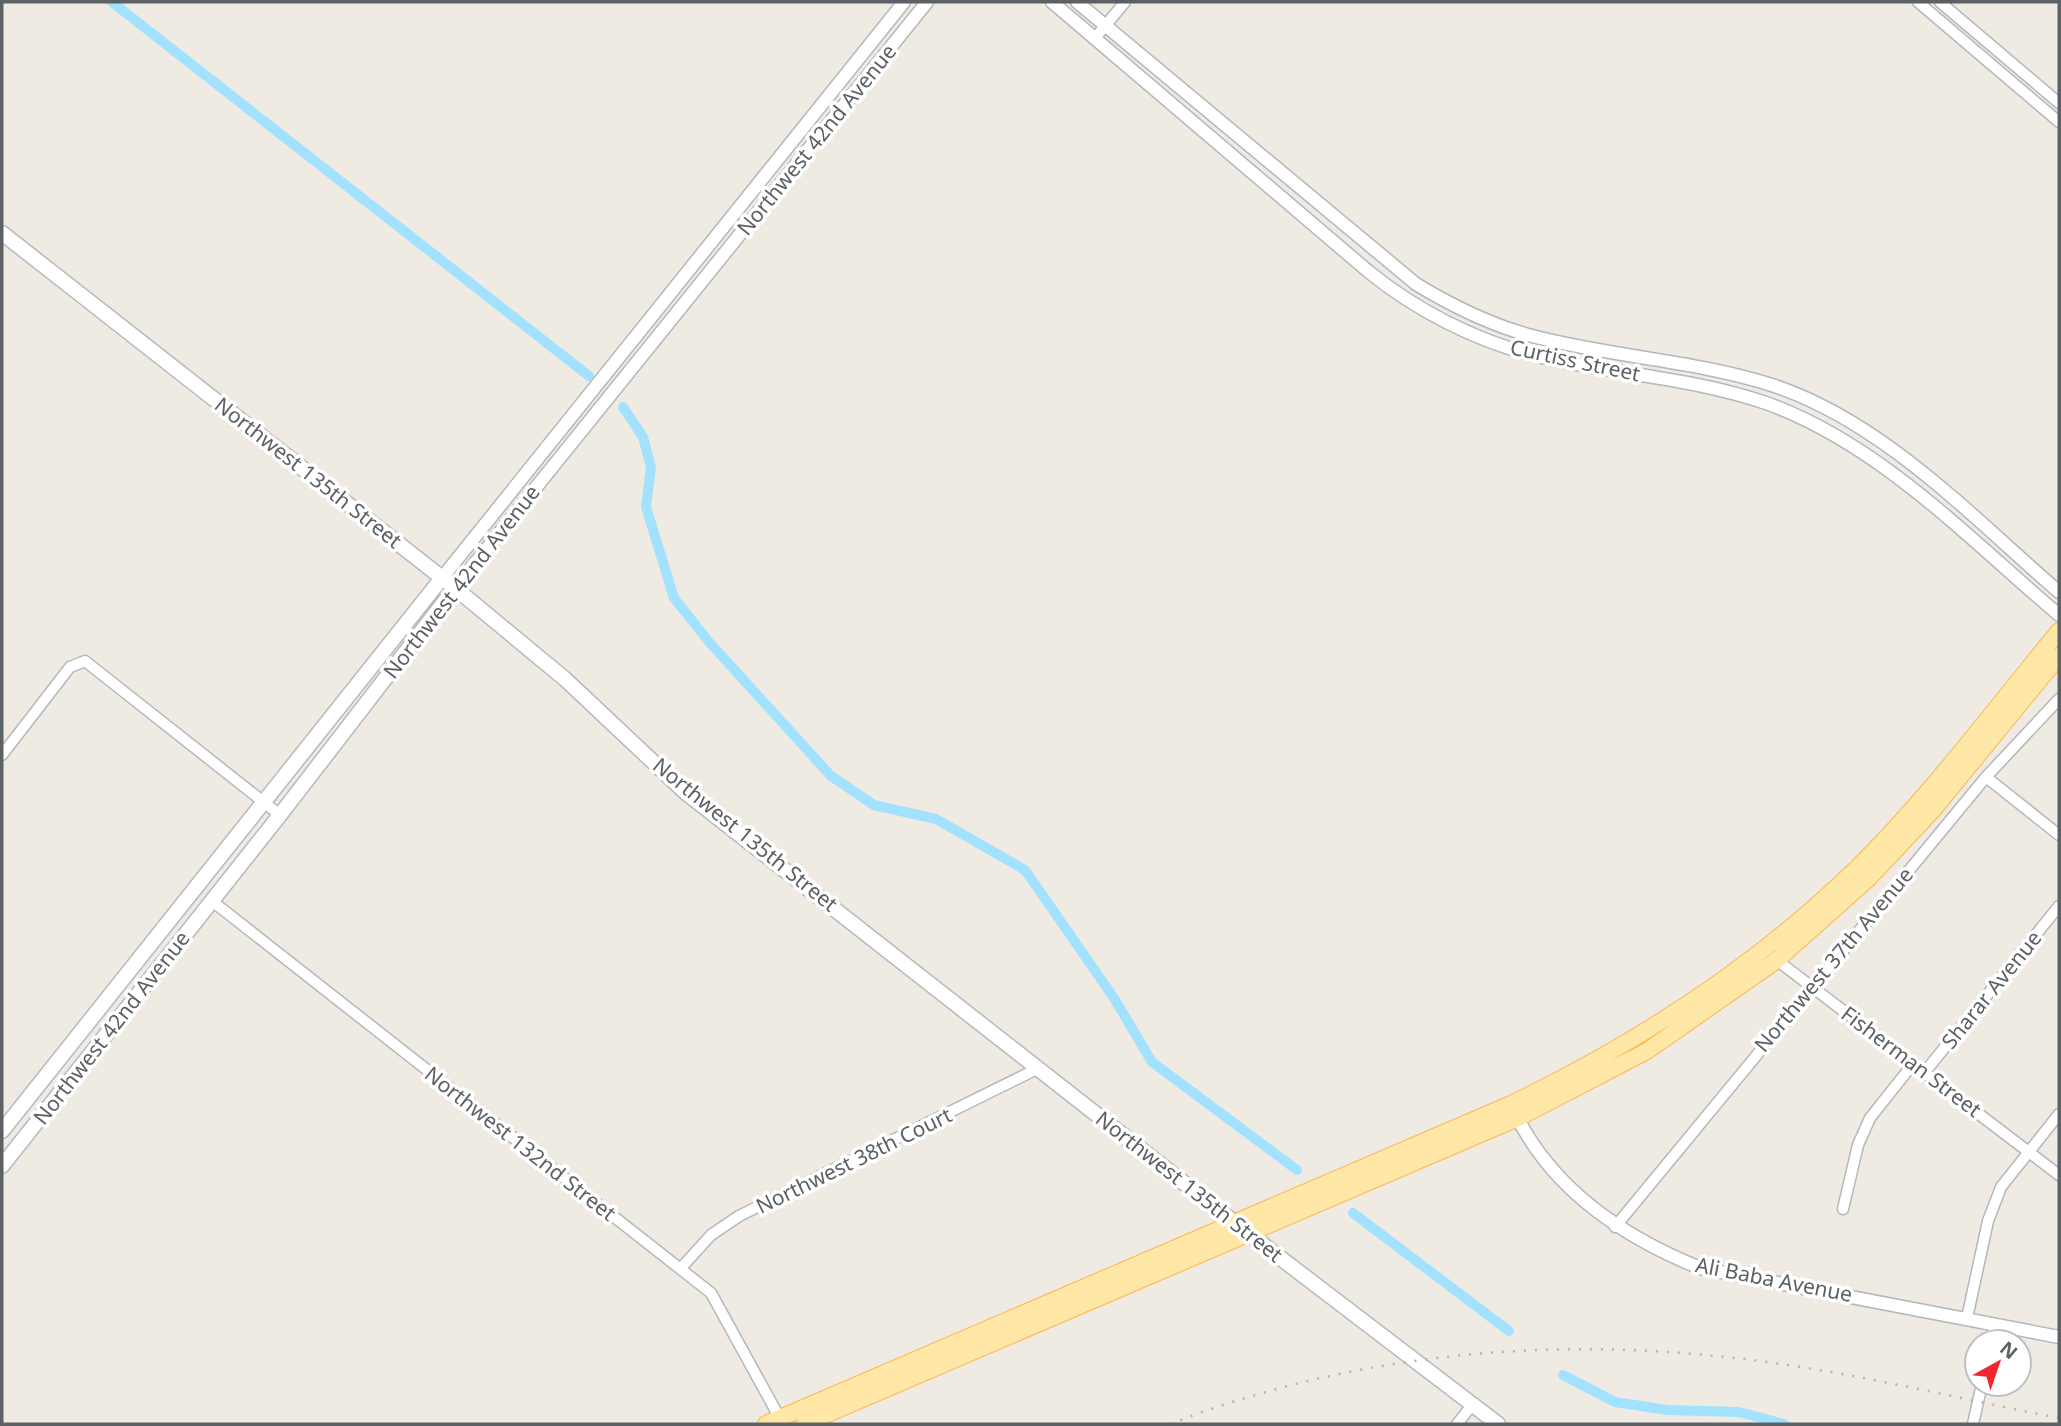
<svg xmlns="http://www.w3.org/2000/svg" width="2061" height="1426" font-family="'Noto Sans',sans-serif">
<rect width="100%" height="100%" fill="#efebe3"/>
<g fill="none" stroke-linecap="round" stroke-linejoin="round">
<path stroke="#a3e2ff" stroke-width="10" d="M112 2 589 376
M623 407 643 437 651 467 646 507 674 598 710 643 831 776 874 805 936 819 1025 870 1114 998 1152 1062 1297 1170
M1353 1213 1509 1331
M1563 1375 1615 1402 1667 1410 1739 1412 1784 1424"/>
<defs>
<path id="minor" d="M1918 2 2059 122
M1940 2 2059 103
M1095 38 1125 2
M2 755 70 667 85 661 280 815
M1986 777 2059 835
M212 901 711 1293 782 1422
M1774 958 2059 1175
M1924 1073 2059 906
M1843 1209 1858 1145 1870 1118 1913 1064
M1615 1227 1986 777 2059 699
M681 1268 711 1235 739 1216 1039 1068
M1967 1318 1988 1221 2001 1187 2059 1114
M1991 1342 1995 1324
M1457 1424 1473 1404
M1973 1424 1982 1384"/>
<path id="tertiary" d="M1052 2 1369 272C1416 310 1474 340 1533 355 1609 374 1691 377 1766 403 1880 444 1968 538 2059 615
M1077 2 1416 284C1452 306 1491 325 1532 336 1611 357 1694 360 1772 385 1884 422 1972 517 2059 592
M442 578 904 2
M455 588 927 2
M1514 1111C1551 1189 1623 1237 1700 1268L2059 1337"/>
<path id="secondary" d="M2 233 455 588 565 679 685 792 1249 1234 1498 1424
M2 1131 442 578
M2 1166 280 815 455 588"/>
<path id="primary" d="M766 1424 1511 1104C1638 1043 1754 968 1856 869 1930 796 1993 711 2059 631
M804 1424 1518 1118 1647 1051 1777 960 1868 879 1933 810 2059 656"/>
</defs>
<use href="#minor" stroke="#b4b7bb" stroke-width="13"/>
<use href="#tertiary" stroke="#b4b7bb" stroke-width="15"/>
<use href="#secondary" stroke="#b5babe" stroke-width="17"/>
<use href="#primary" stroke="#f9b752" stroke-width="18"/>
<use href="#minor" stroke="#fff" stroke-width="10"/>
<use href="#tertiary" stroke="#fff" stroke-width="12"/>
<use href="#secondary" stroke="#fff" stroke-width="14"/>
<use href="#primary" stroke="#ffe7a8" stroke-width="16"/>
<path stroke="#b3b4b5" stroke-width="2.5" stroke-dasharray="2 9" stroke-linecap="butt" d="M1170 1424C1342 1357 1533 1337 1716 1356 1831 1367 1946 1396 2059 1418"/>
</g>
<g text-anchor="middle" stroke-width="7" stroke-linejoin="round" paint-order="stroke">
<g font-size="21" fill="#5b6165" stroke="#fff">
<text transform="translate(817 140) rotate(-51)" y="7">Northwest 42nd Avenue</text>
<text transform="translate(1575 361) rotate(12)" y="7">Curtiss Street</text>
<text transform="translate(308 473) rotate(38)" y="7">Northwest 135th Street</text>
<text transform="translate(462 582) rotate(-52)" y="7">Northwest 42nd Avenue</text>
<text transform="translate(745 835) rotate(39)" y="7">Northwest 135th Street</text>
<text transform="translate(1834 960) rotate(-50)" y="7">Northwest 37th Avenue</text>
<text transform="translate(1992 990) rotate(-51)" y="7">Sharar Avenue</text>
<text transform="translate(112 1028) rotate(-52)" y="7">Northwest 42nd Avenue</text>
<text transform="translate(1911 1062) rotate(37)" y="7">Fisherman Street</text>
<text transform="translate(520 1144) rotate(38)" y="7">Northwest 132nd Street</text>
<text transform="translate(854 1161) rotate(-26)" y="7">Northwest 38th Court</text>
<text transform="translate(1189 1187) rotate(38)" y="7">Northwest 135th Street</text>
<text transform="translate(1774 1280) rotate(11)" y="7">Ali Baba Avenue</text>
</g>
</g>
<rect width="2061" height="1426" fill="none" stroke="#5b6165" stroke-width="7"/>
<g transform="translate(1998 1363) rotate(40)"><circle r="33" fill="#ffffff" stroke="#bdc0c1" stroke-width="2"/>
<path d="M0-5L12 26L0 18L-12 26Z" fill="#f3252d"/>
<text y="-10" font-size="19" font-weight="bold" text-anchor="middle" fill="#5b6165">N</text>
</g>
</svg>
